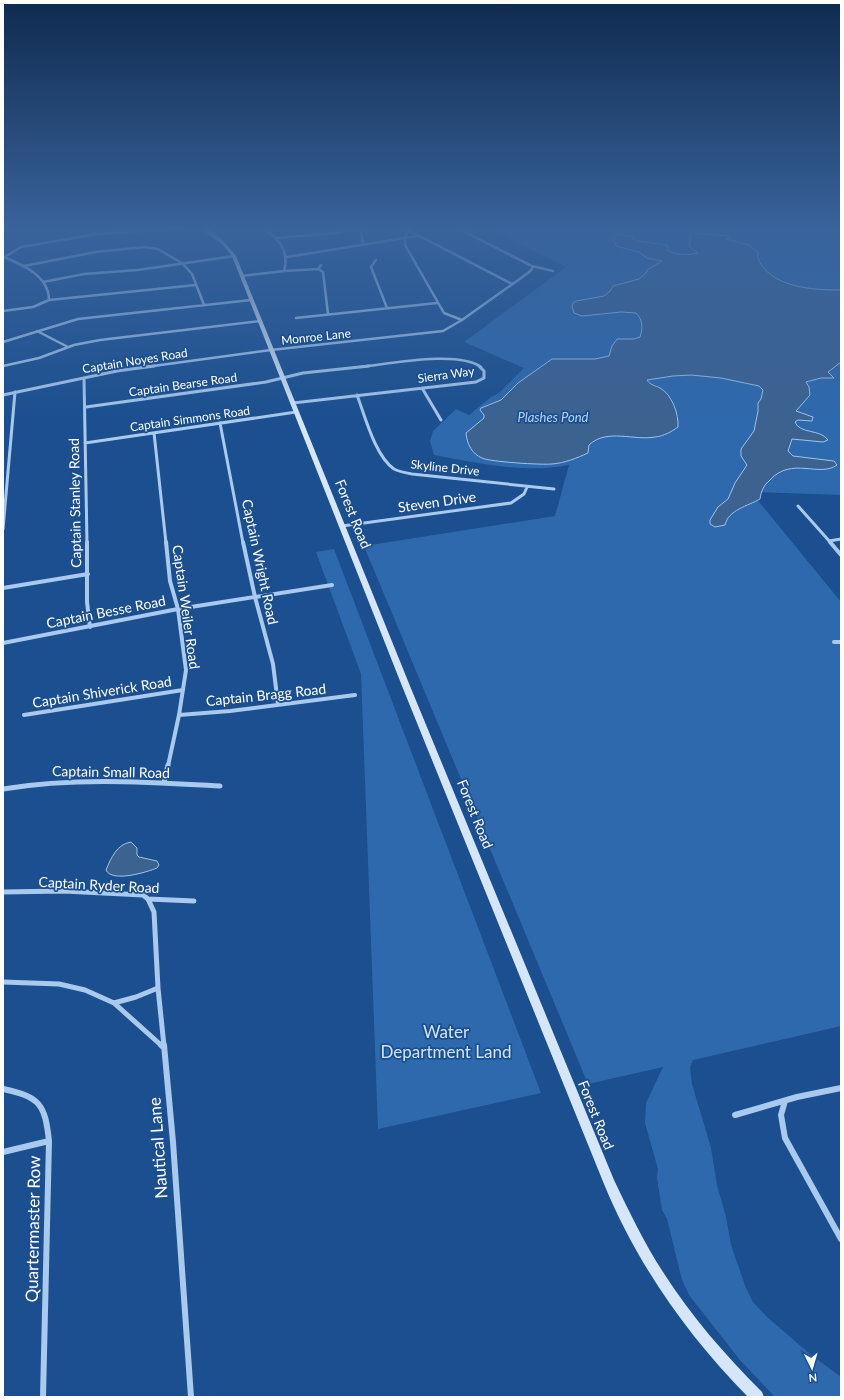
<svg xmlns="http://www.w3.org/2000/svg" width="844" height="1400" font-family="Lato,sans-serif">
<rect width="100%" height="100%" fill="#1b4f8f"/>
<path fill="#2e69ad" d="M485 227H841V495L751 492 841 602V1026L693 1060 690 1067 692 1084 711 1148 717 1185 726 1217 731 1245 746 1288 753 1302 766 1316 810 1354 841 1377V1397H775L740 1360 689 1295 682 1280 667 1219 662 1210 657 1178 658 1169 645 1123 646 1103 663 1067 588 1084 364 546 555 516 569 465C525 474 478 463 434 455L430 441 433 431 456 409 469 415 491 397 499 393 524 368 464 342 566 267Z
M334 549 541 1093 378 1129 361 674 316 552Z"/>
<path fill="#3c6290" stroke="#9cc4f0" d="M691 233 731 236 726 239 749 245 759 254 757 256C768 288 813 290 841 290V362L828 372 834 378H821L806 382 809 387 810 395 796 411 813 417 812 421 798 420 795 422C799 434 821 429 828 440L823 442 792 439 788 451 793 456 834 461 837 465C819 478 792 456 770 480 764 485 761 491 760 499 748 506 728 510 725 525L715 527 710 524V520L718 507 728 499 735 483 747 465 741 456V449L754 431 758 411V403L761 399 763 390 759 386 721 378 691 375 673 376 647 380C651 386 655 385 660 388 672 394 679 415 678 427 671 432 664 436 655 437 634 441 607 428 589 445L588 453C577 458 565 463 552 464 542 465 490 462 482 458 472 454 467 444 466 433L484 418V415L480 410 481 408 501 400 518 383 552 359H595L609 356 612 346 617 339H634L640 337C643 328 643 320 636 313L621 312 582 316 574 313 572 306 573 303 576 301 604 296 610 291 613 286 639 279 647 272V270L662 261 647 258 639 252 616 246V243L612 240 617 234 632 236 633 239 637 241 666 245 668 246 667 250C677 256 687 255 698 253L689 246Z
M131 842 137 848V855L139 857 157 861 159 865 157 868C147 872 112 883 106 870 111 858 117 844 131 842Z"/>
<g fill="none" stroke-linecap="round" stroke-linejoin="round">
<path stroke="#a9c9ee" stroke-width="2.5" d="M360 227 363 244
M410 227 405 238V245L444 313 462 320
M455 227 532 266 553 271
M3 229 13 227
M266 230 278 227
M408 230 512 284
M276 238 336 233 359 227
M4 257C23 265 49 276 49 300
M287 257 417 236
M3 258 21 247 97 234 200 227
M376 260 371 267 387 308
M321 265 318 269 323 272 328 314
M24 266 96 252 144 247 158 249 182 263 192 274 204 305
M284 271 318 269
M241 276 284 271C290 251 278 237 261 227
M43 282 84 274 138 270 234 256
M3 311 33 307 49 300 196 285
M296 318 437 303
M37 331 68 347
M3 342 78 319 251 300
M3 366 39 358 74 345 100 340 260 321
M146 367 271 350 443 331 462 320 528 273 532 269V266
M360 367C389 364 458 350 481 367"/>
<path stroke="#a9c9ee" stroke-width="3" d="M84 378 87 543
M422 388 441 420
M3 395 117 371 154 366
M357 395C365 416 375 456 394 469 400 472 406 473 412 474L554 489
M293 403 476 382 484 378V371L479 366
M86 407 266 382 303 373 369 366
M220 423 243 543
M154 433 166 543
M85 443 296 412
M798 506 831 543
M342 526 511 503 524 494 527 487
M3 529 15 392
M829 541 841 539"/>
<path stroke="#a9c9ee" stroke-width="4" d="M87 542V602L90 627
M166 542 170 581 178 609 186 670 179 715 168 766
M243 542 255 597 273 664 278 704
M830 542 841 555
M3 588 88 574
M834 642H841
M3 643 178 609 332 585
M24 715 183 690
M179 715 230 711 355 695"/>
<path stroke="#a9c9ee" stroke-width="5" d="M164 783 168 765
M3 789C75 777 147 782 220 786
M3 892 64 891 143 895 148 899 194 901
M148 899 154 912 158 988 164 1046
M3 982 59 984 85 990 114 1003 136 997 158 988
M114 1003 162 1046"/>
<path stroke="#a9c9ee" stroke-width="6" d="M161 1045 163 1047
M164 1045 173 1142 191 1397
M3 1089C40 1097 45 1104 49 1141L43 1397
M785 1101 781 1115 785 1138 841 1239
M735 1115 797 1097 841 1088
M3 1152 49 1141"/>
<path fill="#d6e6fa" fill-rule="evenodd" d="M198 227C211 226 229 246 236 256L410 686 614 1180C629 1211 644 1243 663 1272 691 1316 725 1355 762 1392L764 1397H748C687 1335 637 1264 604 1184L402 686 232 256 222 244Z"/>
</g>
<linearGradient id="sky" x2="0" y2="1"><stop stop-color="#0f2b4f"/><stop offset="0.54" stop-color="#39639b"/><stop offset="1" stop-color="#39639b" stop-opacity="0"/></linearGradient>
<rect width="844" height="423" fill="url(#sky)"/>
<g text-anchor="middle" stroke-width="3.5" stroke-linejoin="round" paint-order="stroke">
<g font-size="12" fill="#fff" stroke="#1b4f8f">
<text transform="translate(316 337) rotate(-6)" y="4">Monroe Lane</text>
<text transform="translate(135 361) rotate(-9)" y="4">Captain Noyes Road</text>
<text transform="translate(446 375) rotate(-8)" y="4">Sierra Way</text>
<text transform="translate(183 385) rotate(-8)" y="4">Captain Bearse Road</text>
<text transform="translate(190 419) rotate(-8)" y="4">Captain Simmons Road</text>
<text transform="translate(445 468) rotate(6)" y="4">Skyline Drive</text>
</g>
<g font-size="13" font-style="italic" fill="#b5d3f5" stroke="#1b4f8f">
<text x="553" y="422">Plashes Pond</text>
</g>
<g font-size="14" fill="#fff" stroke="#1b4f8f">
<text transform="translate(437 502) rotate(-8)" y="5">Steven Drive</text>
<text transform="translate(75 503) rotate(-91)" y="5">Captain Stanley Road</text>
<text transform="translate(353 514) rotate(68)" y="5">Forest Road</text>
<text transform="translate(260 562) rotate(78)" y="5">Captain Wright Road</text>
<text transform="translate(186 607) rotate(82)" y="5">Captain Weiler Road</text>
<text transform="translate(106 612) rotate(-11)" y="5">Captain Besse Road</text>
<text transform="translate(102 692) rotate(-9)" y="5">Captain Shiverick Road</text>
<text transform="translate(266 695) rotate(-6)" y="5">Captain Bragg Road</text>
<text transform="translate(111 772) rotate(1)" y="5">Captain Small Road</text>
<text transform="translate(475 814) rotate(68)" y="5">Forest Road</text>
<text transform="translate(99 885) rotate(3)" y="5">Captain Ryder Road</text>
<text transform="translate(596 1115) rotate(68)" y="5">Forest Road</text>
</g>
<g font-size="17" fill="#cfe3fa" stroke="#1b4f8f">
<text x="446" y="1038">Water<tspan x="446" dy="20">Department Land</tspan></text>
</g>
<g font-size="17" fill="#fff" stroke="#1b4f8f">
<text transform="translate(158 1148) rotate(-94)" y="6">Nautical Lane</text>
<text transform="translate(33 1229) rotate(-89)" y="6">Quartermaster Row</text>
</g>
</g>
<rect width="844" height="1400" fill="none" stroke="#ffffff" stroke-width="8"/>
<g transform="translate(812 1368) rotate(175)" stroke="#1b4f8f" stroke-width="3" paint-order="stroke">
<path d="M0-3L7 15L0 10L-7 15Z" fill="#ffffff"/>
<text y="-6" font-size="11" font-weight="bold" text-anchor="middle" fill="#ffffff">N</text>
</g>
</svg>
